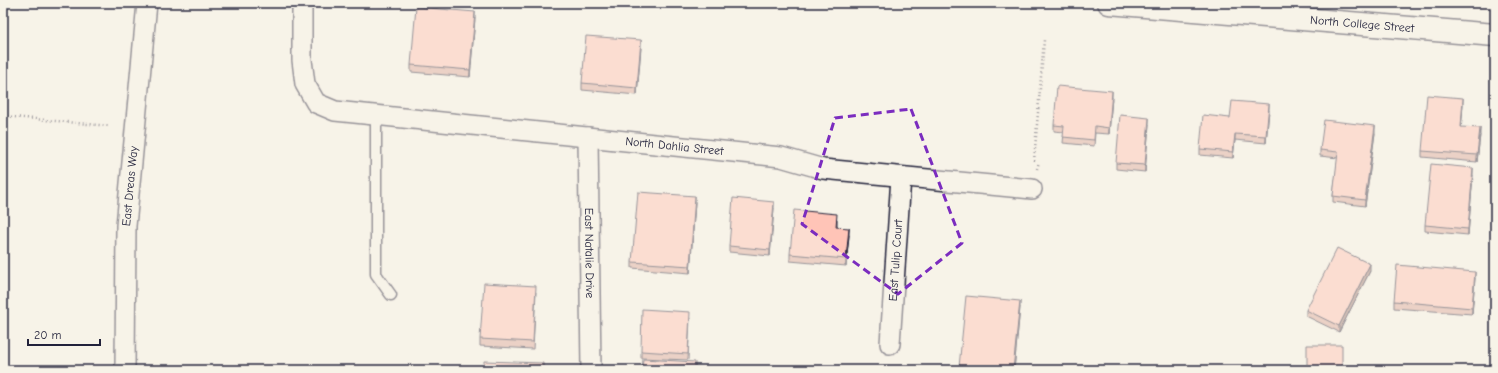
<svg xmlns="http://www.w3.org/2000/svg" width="1498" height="373" font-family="'Comic Neue',sans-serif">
<rect width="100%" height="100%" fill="#f7f3e8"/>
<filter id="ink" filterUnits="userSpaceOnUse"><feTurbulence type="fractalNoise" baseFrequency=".025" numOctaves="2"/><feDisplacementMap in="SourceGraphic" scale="8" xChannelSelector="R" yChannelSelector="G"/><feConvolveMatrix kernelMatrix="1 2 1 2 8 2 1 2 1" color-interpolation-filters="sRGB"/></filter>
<g filter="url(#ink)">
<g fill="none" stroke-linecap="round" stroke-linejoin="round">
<defs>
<path id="service" d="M376 115V274L391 295"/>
<g id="minor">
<path id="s1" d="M302 3V60L305 84 316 103 335 111 781 157 823 169 1032 189"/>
<path id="s2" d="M588 137 591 370"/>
<path id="s3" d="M890 344 901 177"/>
<path id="s4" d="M125 370 126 226 147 3"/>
</g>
<g id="primary">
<path id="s5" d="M1109 3 1495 35"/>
</g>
</defs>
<use href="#service" stroke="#22223b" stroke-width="13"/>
<use href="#minor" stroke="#22223b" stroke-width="22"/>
<use href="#primary" stroke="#22223b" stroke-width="25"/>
<path stroke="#22223b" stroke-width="2.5" stroke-dasharray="1 3" stroke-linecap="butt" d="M3 116 109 126
M1034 161 1044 40
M1037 169 1039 162"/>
<use href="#service" stroke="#f7f3e8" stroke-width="10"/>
<use href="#minor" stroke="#f7f3e8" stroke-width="19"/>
<use href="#primary" stroke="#f7f3e8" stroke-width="22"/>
</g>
<path fill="#dba99d" stroke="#22223b" d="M475 18 470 77 411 72V65Z
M641 47 637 95 582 90V83Z
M1112 97 1109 134 1095 133 1094 146 1063 143 1064 132 1054 131V125Z
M1463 104 1461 127 1480 135 1477 162 1422 157V151Z
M1269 110 1266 143 1235 140 1233 158 1200 155V149L1230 118Z
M1149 124 1145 172 1116 169V163Z
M1375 133 1365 206 1333 202V196L1338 158 1320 156V150Z
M1473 175 1468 235 1425 231V225Z
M695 202 690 273 632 268V262Z
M774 208 770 256 729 252V246Z
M837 220V227L849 235 846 266 790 261V254Z
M1370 271 1339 332 1306 316V310Z
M1475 278 1472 314 1394 308V301Z
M536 292 533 349 480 346V339Z
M1020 307 1014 370H959V367Z
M690 318 688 360 641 358V351Z"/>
<path fill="#b28980" stroke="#22223b" d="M475 12V18L470 77V70Z
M641 40V47L637 95V88Z
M1112 91V97L1109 134V128Z
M1463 98V104L1461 133V127Z
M1269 104V110L1266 143V136Z
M1149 118V124L1145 172V165Z
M1375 126V133L1365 206V200Z
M1480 128V135L1477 162V155Z
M1235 134V140L1233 158V152Z
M1473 168V175L1468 235V229Z
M695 196V202L690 273V266Z
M774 202V208L770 256V250Z
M849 228V235L846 266V259Z
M1370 264V271L1339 332V326Z
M1475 272V278L1472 314V308Z
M1020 301V307L1014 370H1013Z"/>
<path fill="#ffc4b7" stroke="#22223b" d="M416 7 475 12 470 70 411 65Z
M586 36 641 40 637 88 582 83Z
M1057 86 1112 91 1109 128 1095 126 1094 140 1063 137 1064 126 1054 125Z
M1427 95 1463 98 1461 127 1480 128 1477 155 1422 151Z
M1232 101 1269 104 1266 136 1235 134 1233 152 1200 149 1203 115 1230 118Z
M1120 115 1149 118 1145 165 1116 163Z
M1324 120 1375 126 1365 200 1333 196 1338 152 1320 150Z
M1431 164 1473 168 1468 229 1425 225Z
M638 192 695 196 690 266 632 262Z
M733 198 774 202 770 250 729 246Z
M794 210 837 214 836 227 849 228 846 259 790 254Z
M1337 248 1370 264 1339 326 1306 310Z
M1397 265 1475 272 1472 308 1394 301Z
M484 283 536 286 533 342 480 339Z
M966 296 1020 301 1013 370H991L959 367Z
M642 309 690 312 688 354 641 351Z
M1307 345H1342V370H1307Z
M643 359 695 362V370H642Z
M484 361 543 363V370H484Z
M1061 368 1078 370H1061Z"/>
</g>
<path d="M0 0H1498V373H0ZM911 109 962 243 898 294 802 224 835 118Z" fill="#f7f3e8" fill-opacity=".55" fill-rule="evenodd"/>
<path fill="none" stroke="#7b2cbf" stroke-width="3" stroke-dasharray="8 5" stroke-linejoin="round" d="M911 109 962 243 898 294 802 224 835 118Z"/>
<g text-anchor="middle" stroke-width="3" stroke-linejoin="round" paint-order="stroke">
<g font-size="12" fill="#22223b" stroke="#f7f3e8">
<text dy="4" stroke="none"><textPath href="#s5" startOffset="254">North College Street</textPath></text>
<text dy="4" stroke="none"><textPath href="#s1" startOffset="465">North Dahlia Street</textPath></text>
<text dy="4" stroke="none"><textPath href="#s4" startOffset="184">East Dreas Way</textPath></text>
<text dy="4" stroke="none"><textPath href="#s2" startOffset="116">East Natalie Drive</textPath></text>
<text dy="4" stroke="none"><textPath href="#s3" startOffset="84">East Tulip Court</textPath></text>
</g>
</g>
<rect width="1498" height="373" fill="none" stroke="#f7f3e8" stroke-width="16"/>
<rect x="8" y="8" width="1482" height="357" fill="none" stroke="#22223b" stroke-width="1.5" filter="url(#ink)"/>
<path d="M28 339v6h72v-6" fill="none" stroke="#22223b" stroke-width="2"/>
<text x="34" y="339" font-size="12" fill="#22223b" stroke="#f7f3e8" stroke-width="3" paint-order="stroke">20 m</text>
</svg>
